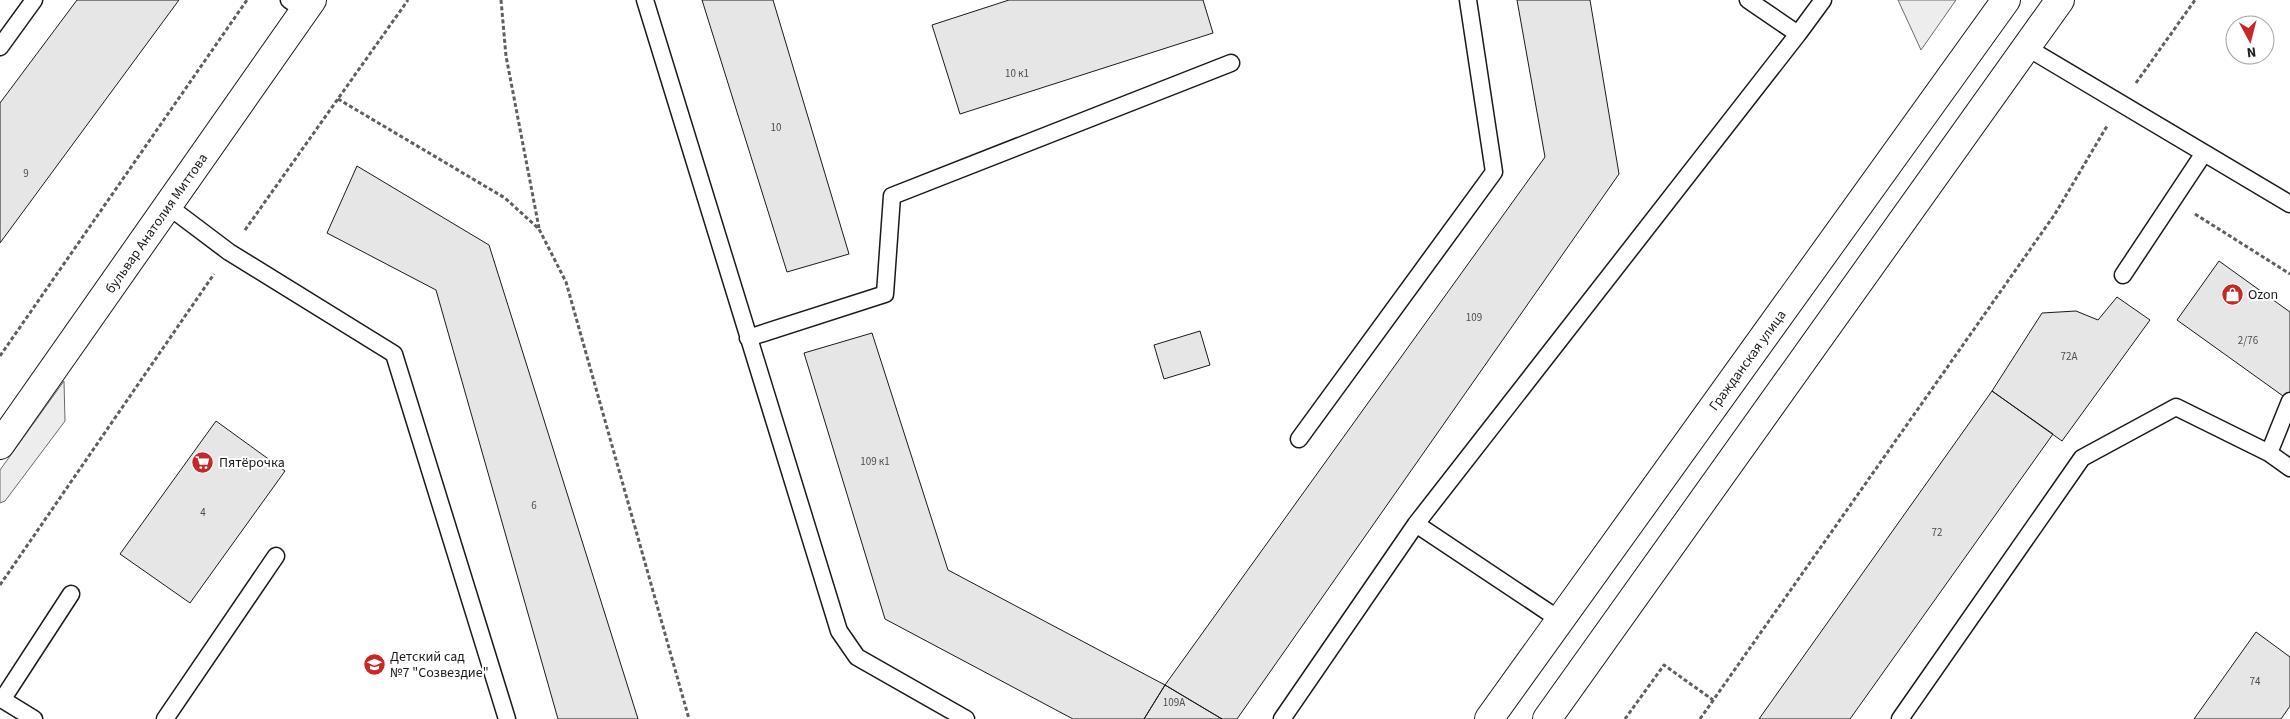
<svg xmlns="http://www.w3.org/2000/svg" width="2290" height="719" font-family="'Source Sans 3',sans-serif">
<rect width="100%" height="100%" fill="#fff"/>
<path fill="#ededed" stroke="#6a6a6a" d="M1898 0H1956L1921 50Z
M64 381 65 421 5 501 0 503V470Z"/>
<path fill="#e6e6e6" stroke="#1a1a1a" d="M77 0H179L0 243V103Z
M702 0H773L849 254 787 272Z
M1009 0H1203L1213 33 960 114 932 25Z
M1517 0H1590L1619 174 1237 719H1222L1165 685 1545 157Z
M357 166 489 245 638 719H558L436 290 327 233Z
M2219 261 2290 312V401L2177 320Z
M2117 297 2150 320 2062 441 1992 391 2042 313 2076 311 2098 320Z
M1200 331 1210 365 1164 379 1154 345Z
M872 333 948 570 1165 685 1144 719H1073L885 619 804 353Z
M1992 391 2053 434 1850 719H1759Z
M216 421 285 471 190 603 120 554Z
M2256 632 2290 657V706L2281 719H2194Z
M1165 685 1222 719H1144Z"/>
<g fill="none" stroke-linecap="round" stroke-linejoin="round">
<defs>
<path id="service" d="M289 0 305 11
M645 0 839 631 857 657 966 719
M1748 0 1798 34 1823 0
M0 47 34 0
M2026 47 2290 204
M168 206 229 252 394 354 507 719
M2123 275 2204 153
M748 338 885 294 892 196 1231 63
M1299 439 1494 172 1468 0
M2269 453 2290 401
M1416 524 1560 620
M0 698 34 719
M2 700 71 594
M165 719 276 556
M1282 719 1416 524 1798 34
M1900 719 2082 458 2176 407 2269 453 2290 468"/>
<path id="minor" d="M0 445 312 0"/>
<path id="secondary" d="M1489 719 2006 0
M1547 719 2060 0"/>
</defs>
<use href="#service" stroke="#1a1a1a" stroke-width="19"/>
<use href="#minor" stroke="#1a1a1a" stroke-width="30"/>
<use href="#secondary" stroke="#1a1a1a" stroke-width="30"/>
<path stroke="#5f5f5f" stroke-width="3" stroke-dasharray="4 2.5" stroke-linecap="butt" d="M501 0 506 56 539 228
M2136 83 2195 0
M338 99 505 198 539 229 566 282 689 719
M2195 214 2290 274
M245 230 408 0
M0 356 247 0
M0 585 214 274
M1625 719 1664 665 1713 700
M1700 719 2055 214 2107 126"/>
<use href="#service" stroke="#fff" stroke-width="16"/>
<use href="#minor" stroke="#fff" stroke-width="28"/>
<use href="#secondary" stroke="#fff" stroke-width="28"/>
</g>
<defs>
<symbol id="shop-disc" viewBox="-11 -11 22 22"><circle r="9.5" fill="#c62828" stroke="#fff"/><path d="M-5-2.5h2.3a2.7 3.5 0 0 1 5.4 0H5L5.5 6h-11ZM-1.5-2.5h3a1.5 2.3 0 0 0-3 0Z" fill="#fff"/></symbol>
<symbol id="supermarket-disc" viewBox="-11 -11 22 22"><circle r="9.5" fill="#c62828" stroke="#fff"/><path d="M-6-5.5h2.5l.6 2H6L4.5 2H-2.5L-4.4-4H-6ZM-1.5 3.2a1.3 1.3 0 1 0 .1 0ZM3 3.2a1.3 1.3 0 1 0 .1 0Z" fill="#fff"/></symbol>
<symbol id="school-disc" viewBox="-11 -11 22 22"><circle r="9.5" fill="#c62828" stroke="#fff"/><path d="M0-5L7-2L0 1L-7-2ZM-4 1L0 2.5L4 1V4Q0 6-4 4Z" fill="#fff"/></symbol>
</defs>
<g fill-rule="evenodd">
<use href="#shop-disc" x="2220" y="282" width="25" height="25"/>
<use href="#supermarket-disc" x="190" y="450" width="25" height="25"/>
<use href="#school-disc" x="362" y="652" width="25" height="25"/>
</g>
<g text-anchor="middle" stroke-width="4" stroke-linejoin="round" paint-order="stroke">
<g font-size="11" fill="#4d4d4d">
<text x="1017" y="77">10 к1</text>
<text x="776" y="131">10</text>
<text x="26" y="177">9</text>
<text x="1474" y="321">109</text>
<text x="2248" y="344">2/76</text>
<text x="2069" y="360">72А</text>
<text x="875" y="465">109 к1</text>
<text x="534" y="509">6</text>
<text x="203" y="516">4</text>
<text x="1937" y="536">72</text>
<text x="2255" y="685">74</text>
<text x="1174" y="706">109А</text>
</g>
<g font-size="14" fill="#1a1a1a" stroke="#fff">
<text transform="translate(156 223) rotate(-55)" y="5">бульвар Анатолия Миттова</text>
<text transform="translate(1747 360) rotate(-54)" y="5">Гражданская улица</text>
</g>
<g font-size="14" fill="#1a1a1a" stroke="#fff" text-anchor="start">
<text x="2248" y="299">Ozon</text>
<text x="219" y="467">Пятёрочка</text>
<text x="390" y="661">Детский сад<tspan x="390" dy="16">№7 "Созвездие"</tspan></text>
</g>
</g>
<g transform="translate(2250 40) rotate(173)"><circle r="24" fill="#ffffff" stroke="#a3a3a3"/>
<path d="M0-4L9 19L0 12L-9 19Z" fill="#c62828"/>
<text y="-8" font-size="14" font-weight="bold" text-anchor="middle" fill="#1a1a1a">N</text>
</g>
</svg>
